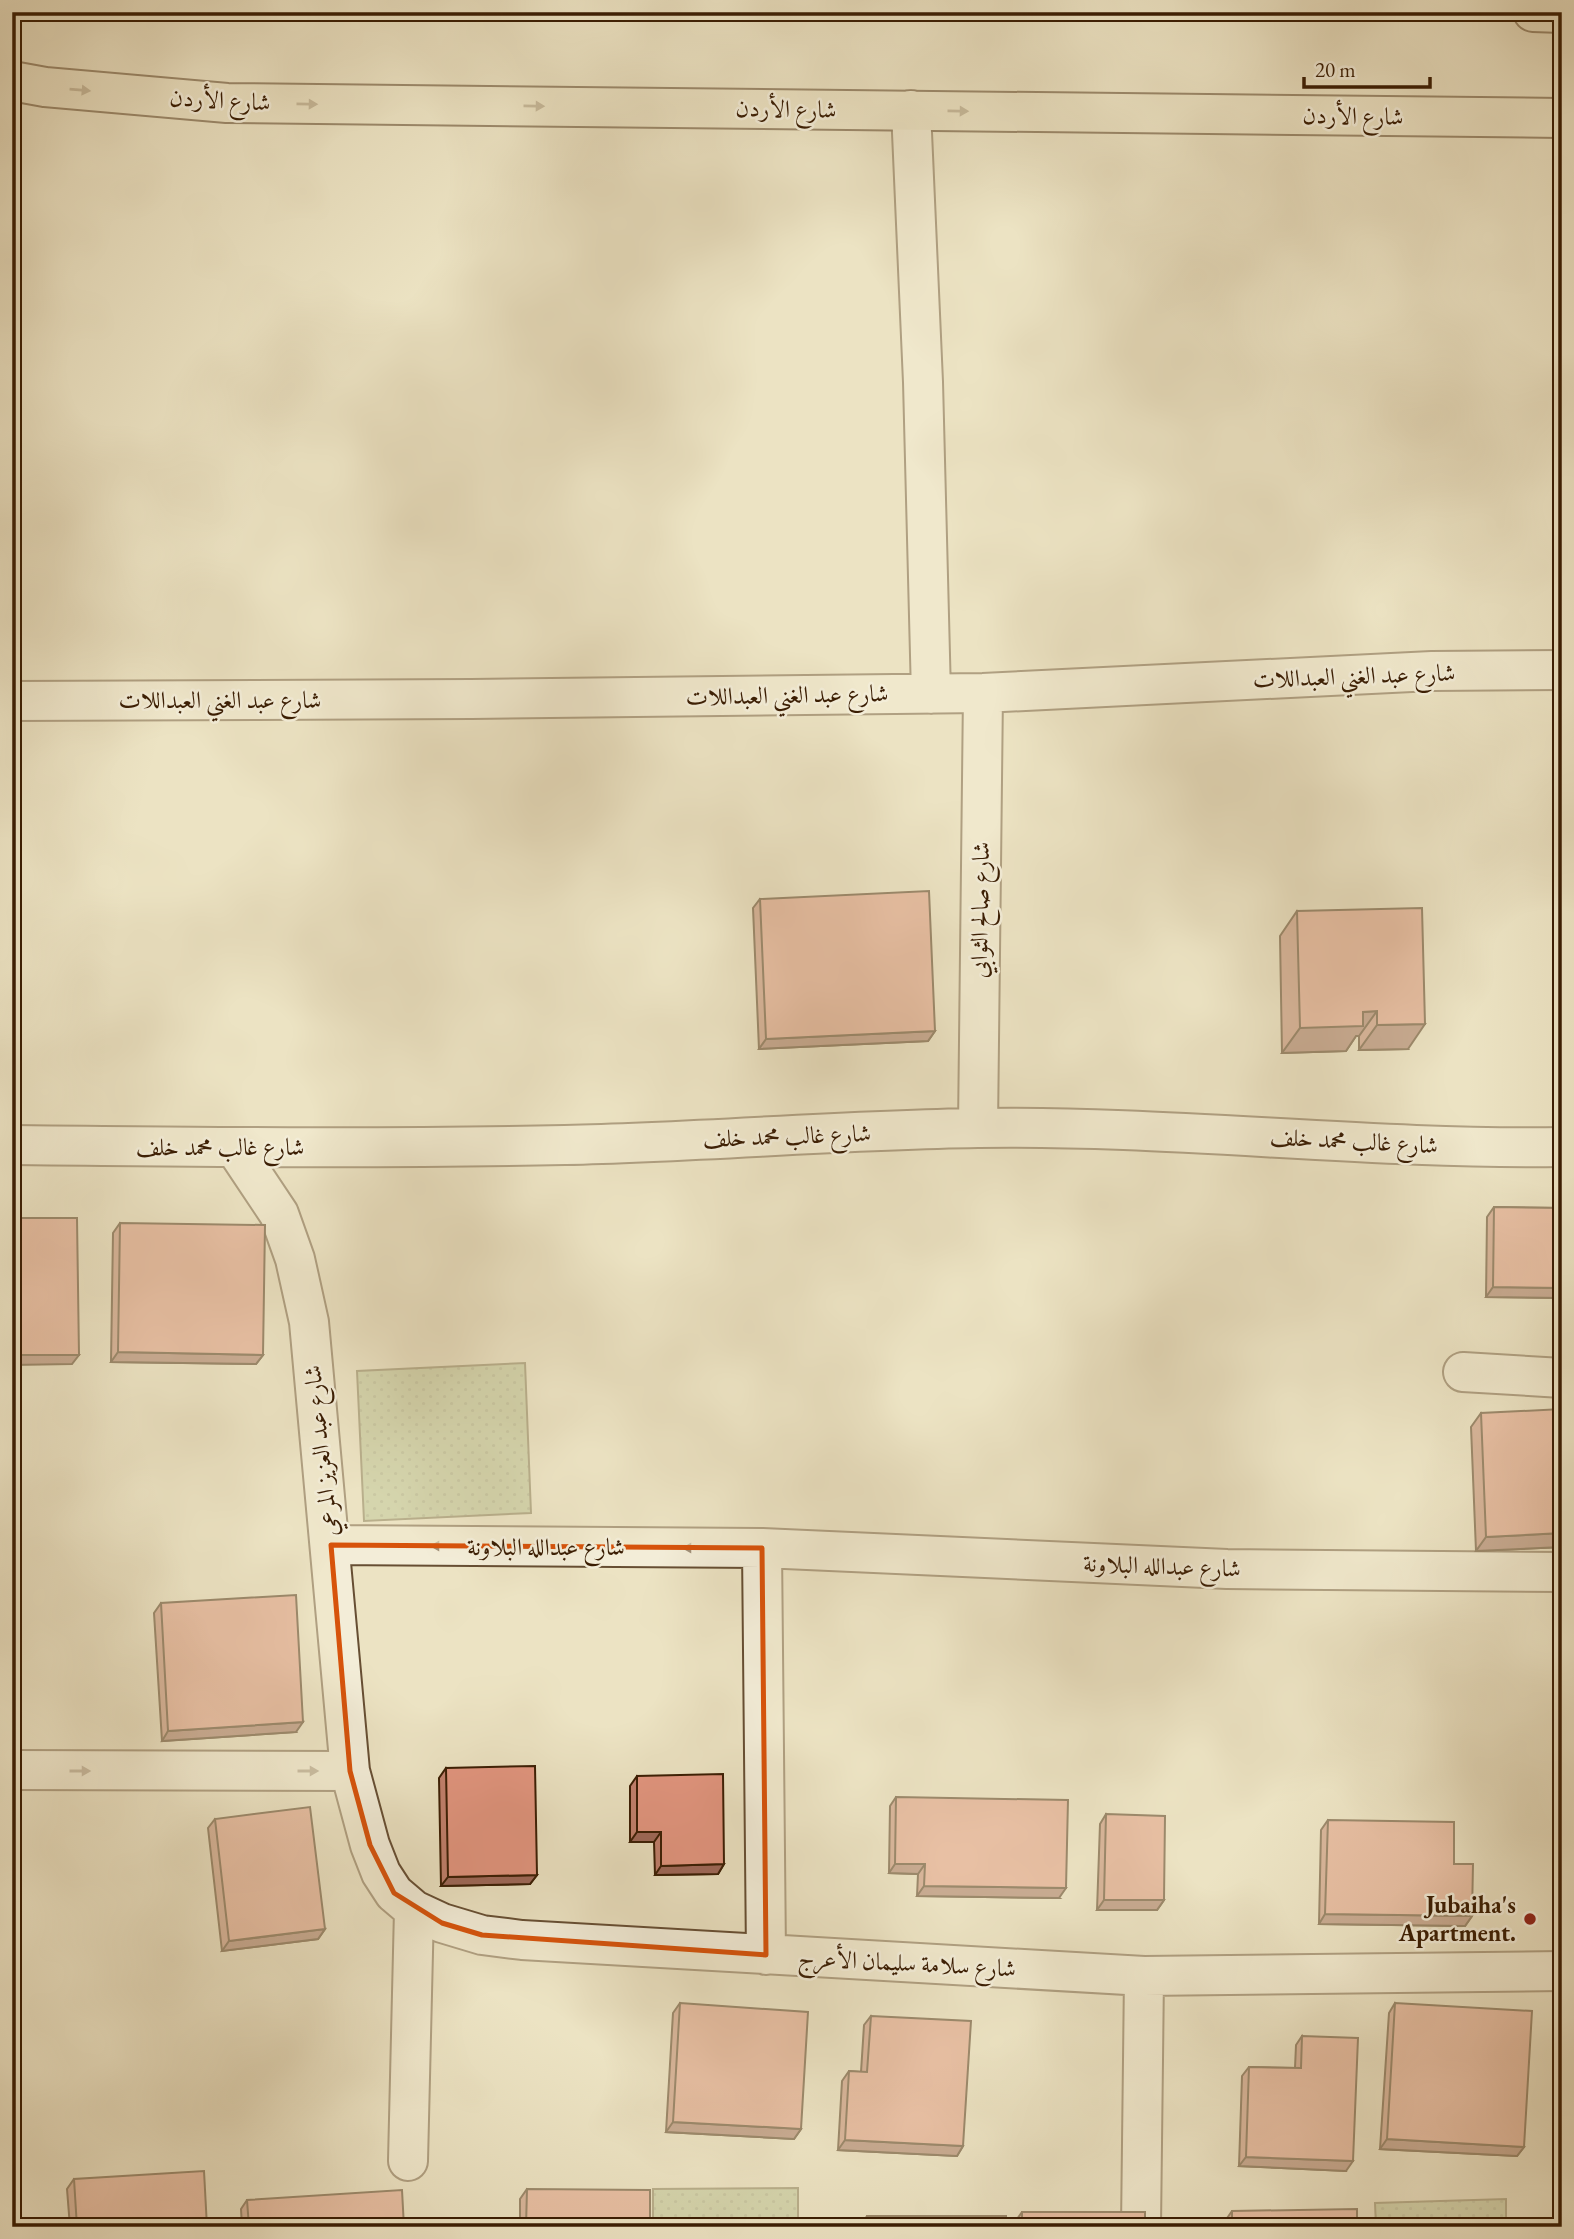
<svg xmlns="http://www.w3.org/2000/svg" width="1574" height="2239" font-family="'EB Garamond',Amiri,serif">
<defs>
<pattern id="grass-dots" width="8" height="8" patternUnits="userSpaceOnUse" patternTransform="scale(1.75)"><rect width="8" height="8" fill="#b9c393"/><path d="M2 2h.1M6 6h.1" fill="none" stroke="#a0a77d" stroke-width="1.8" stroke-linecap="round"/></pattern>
</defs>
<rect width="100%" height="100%" fill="#ece3c3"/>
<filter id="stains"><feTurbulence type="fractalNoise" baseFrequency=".00286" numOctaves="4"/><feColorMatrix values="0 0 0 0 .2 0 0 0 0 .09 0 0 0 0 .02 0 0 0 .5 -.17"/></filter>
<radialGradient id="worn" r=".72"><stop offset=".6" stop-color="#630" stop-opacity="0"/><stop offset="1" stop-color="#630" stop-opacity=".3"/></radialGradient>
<path fill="url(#grass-dots)" stroke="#7a704b" stroke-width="2" d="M525 1363 531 1513 364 1521 357 1371Z
M798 2188V2227H653V2189Z
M1506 2199V2227H1376L1375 2203Z"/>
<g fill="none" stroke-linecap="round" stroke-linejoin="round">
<defs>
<path id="minor" d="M911 110 923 382 931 694
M12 701 471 699 983 693 1432 671 1562 670
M978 1128 983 693
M12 1145C197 1147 381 1149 565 1145 703 1142 840 1130 978 1128 1173 1125 1367 1150 1562 1147
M235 1148 279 1214 295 1259 309 1322 350 1771 370 1845 381 1873 394 1893 414 1910 442 1923 482 1935 522 1940 1144 1976 1562 1971
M1463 1372 1562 1378
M331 1545 762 1548 1227 1569 1562 1572
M762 1548 766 1955
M12 1770 350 1771
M408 2161 414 1910
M1141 2227 1144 1976"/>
<path id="highway" d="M1533 12 1562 13
M12 81 45 87 227 103 1562 118"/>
</defs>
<use href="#minor" stroke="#664e33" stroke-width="42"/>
<use href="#highway" stroke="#3a1d03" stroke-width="42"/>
<use href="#minor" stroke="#f3edd8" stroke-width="38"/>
<use href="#highway" stroke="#ece3c3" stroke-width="38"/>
</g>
<path fill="#c2806d" stroke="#3a1d03" stroke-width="2" d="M760 899 935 1031 928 1041 759 1049 753 908Z
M1297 911 1408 1049 1359 1050V1036H1356L1346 1051 1282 1053 1280 936Z
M1494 1207 1562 1208V1298L1486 1297 1487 1217Z
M120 1223 263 1355 256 1364 111 1362 113 1233Z
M1481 1413 1562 1547 1476 1551 1471 1427Z
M161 1603 296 1732 162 1741 154 1613Z
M446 1768 537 1875 530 1884 441 1886 439 1778Z
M637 1776 724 1864 718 1874 655 1875 654 1842H630V1786Z
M896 1797 1059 1898 917 1896 918 1874 889 1873 890 1806Z
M1106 1814 1164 1900 1157 1910H1097L1100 1824Z
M215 1819 325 1929 318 1939 222 1951 208 1828Z
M1328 1820 1454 1864 1472 1916 1465 1926 1319 1924 1321 1830Z
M680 2003 801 2129 794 2139 666 2132 673 2013Z
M1395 2003 1524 2147 1517 2156 1380 2149 1389 2013Z
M871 2016 963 2146 957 2156 838 2150 842 2081 849 2071 861 2072 864 2025Z
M1302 2036 1346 2171 1239 2166 1242 2076 1249 2067 1295 2068 1296 2045Z
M74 2179 207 2227H70L67 2189Z
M527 2189 650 2227H520V2199Z
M247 2200 404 2227H242L241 2209Z
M1232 2211 1357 2227H1225V2221Z
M1022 2212 1145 2227H1015V2222Z
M867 2216 1006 2227H860Z"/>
<path fill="#9e6859" stroke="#3a1d03" stroke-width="2" d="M1377 1011 1359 1036H1356L1346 1051 1282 1053 1300 1028 1363 1012Z
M1425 1024 1408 1049 1359 1050 1377 1025Z
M935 1031 928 1041 759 1049 766 1039Z
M1493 1287 1562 1288V1298L1486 1297Z
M118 1352 263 1355 256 1364 111 1362Z
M12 1355H79L72 1364 12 1365Z
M1562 1533V1547L1476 1551 1486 1537Z
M303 1722 296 1732 162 1741 168 1731Z
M637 1832H661L654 1842H630Z
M724 1864 718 1874 655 1875 661 1866Z
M895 1864H925L918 1874 889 1873Z
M537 1875 530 1884 441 1886 448 1877Z
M924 1886 1066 1888 1059 1898 917 1896Z
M1104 1900H1164L1157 1910H1097Z
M1325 1914 1472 1916 1465 1926 1319 1924Z
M325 1929 318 1939 222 1951 229 1941Z
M673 2122 801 2129 794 2139 666 2132Z
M1387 2139 1524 2147 1517 2156 1380 2149Z
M845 2140 963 2146 957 2156 838 2150Z
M1246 2157 1353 2161 1346 2171 1239 2166Z"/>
<path fill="#e2957f" stroke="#3a1d03" stroke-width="2" d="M929 891 935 1031 766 1039 760 899Z
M1422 908 1425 1024 1377 1025V1011L1363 1012V1026L1300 1028 1297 911Z
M1494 1207 1562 1208V1288L1493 1287Z
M12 1218H77L79 1355H12Z
M120 1223 265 1225 263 1355 118 1352Z
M1562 1409V1533L1486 1537 1481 1413Z
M296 1595 303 1722 168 1731 161 1603Z
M535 1766 537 1875 448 1877 446 1768Z
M723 1774 724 1864 661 1866V1832H637V1776Z
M896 1797 1068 1800 1066 1888 924 1886 925 1864H895Z
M310 1807 325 1929 229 1941 215 1819Z
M1106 1814 1165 1816 1164 1900H1104Z
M1328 1820 1454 1822V1864H1473L1472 1916 1325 1914Z
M680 2003 808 2012 801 2129 673 2122Z
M1395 2003 1532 2011 1524 2147 1387 2139Z
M871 2016 971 2021 963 2146 845 2140 849 2071 867 2072Z
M1302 2036 1358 2038 1353 2161 1246 2157 1249 2067 1301 2068Z
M204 2171 207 2227H77L74 2179Z
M527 2189 650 2190V2227H526Z
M402 2190 404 2227H249L247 2200Z
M1357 2209V2227H1232V2211Z
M1022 2212H1145V2227H1022Z
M867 2216H1006V2227H867Z"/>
<defs><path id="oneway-solid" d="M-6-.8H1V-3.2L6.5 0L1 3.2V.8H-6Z" transform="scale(1.75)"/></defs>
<g fill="#9c8a6d">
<use href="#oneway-solid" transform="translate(80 90) rotate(5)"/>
<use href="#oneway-solid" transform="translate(307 104) rotate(1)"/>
<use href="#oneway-solid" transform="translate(534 106) rotate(1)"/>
<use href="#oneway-solid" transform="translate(958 111) rotate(1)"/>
</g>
<g fill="#a08f78">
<use href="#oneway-solid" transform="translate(441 1546) rotate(-180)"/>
<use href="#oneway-solid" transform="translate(693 1548) rotate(-180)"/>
<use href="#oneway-solid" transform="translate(80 1771)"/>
<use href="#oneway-solid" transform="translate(308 1771)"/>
</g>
<path d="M0 0H1574V2239H0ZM331 1545 762 1548 766 1955 482 1935 442 1923 394 1893 370 1845 350 1771Z" fill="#ece3c3" fill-opacity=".55" fill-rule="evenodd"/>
<path fill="none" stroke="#d7530b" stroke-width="5" stroke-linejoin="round" d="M331 1545 762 1548 766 1955 482 1935 442 1923 394 1893 370 1845 350 1771Z"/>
<circle fill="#8f2418" stroke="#f3edd8" stroke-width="2.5" cx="1530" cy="1919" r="7"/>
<g text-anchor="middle" stroke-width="5" stroke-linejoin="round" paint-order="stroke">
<g font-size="24" fill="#3a1d03" stroke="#f3edd8">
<text transform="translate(220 100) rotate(3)" y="8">شارع الأردن</text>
<text transform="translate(786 109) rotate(1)" y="8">شارع الأردن</text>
<text transform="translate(1353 116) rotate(1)" y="8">شارع الأردن</text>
<text transform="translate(1354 676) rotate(-2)" y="8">شارع عبد الغني العبداللات</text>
<text transform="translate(787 695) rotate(-1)" y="8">شارع عبد الغني العبداللات</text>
<text x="220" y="708">شارع عبد الغني العبداللات</text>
<text transform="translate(980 910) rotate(-89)" y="8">شارع صالح الثوابي</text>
<text transform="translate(787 1136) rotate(-2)" y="8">شارع غالب محمد خلف</text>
<text transform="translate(1354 1141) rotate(3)" y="8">شارع غالب محمد خلف</text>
<text x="220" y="1155">شارع غالب محمد خلف</text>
<text transform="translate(321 1451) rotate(-96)" y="8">شارع عبد العزيز المرعي</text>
<text x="546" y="1555">شارع عبدالله البلاونة</text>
<text transform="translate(1162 1566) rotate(2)" y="8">شارع عبدالله البلاونة</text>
<text transform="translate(907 1963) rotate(3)" y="8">شارع سلامة سليمان الأعرج</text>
</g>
<g font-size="24" font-weight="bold" fill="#3a1d03" stroke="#f3edd8" text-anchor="end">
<text x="1516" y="1913">Jubaiha's<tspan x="1516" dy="28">Apartment.</tspan></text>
</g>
</g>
<rect width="1574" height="2239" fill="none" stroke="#ece3c3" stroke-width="42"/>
<rect x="14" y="14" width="1546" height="2211" fill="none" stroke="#3a1d03" stroke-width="3.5"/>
<rect x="21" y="21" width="1532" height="2197" fill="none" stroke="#3a1d03" stroke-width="2"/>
<path d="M1304 77v10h126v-10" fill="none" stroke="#3a1d03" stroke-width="3.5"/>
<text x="1315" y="77" font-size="21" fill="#3a1d03" stroke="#f3edd8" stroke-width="5" paint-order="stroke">20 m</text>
<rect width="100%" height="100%" filter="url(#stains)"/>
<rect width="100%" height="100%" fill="url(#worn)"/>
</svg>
